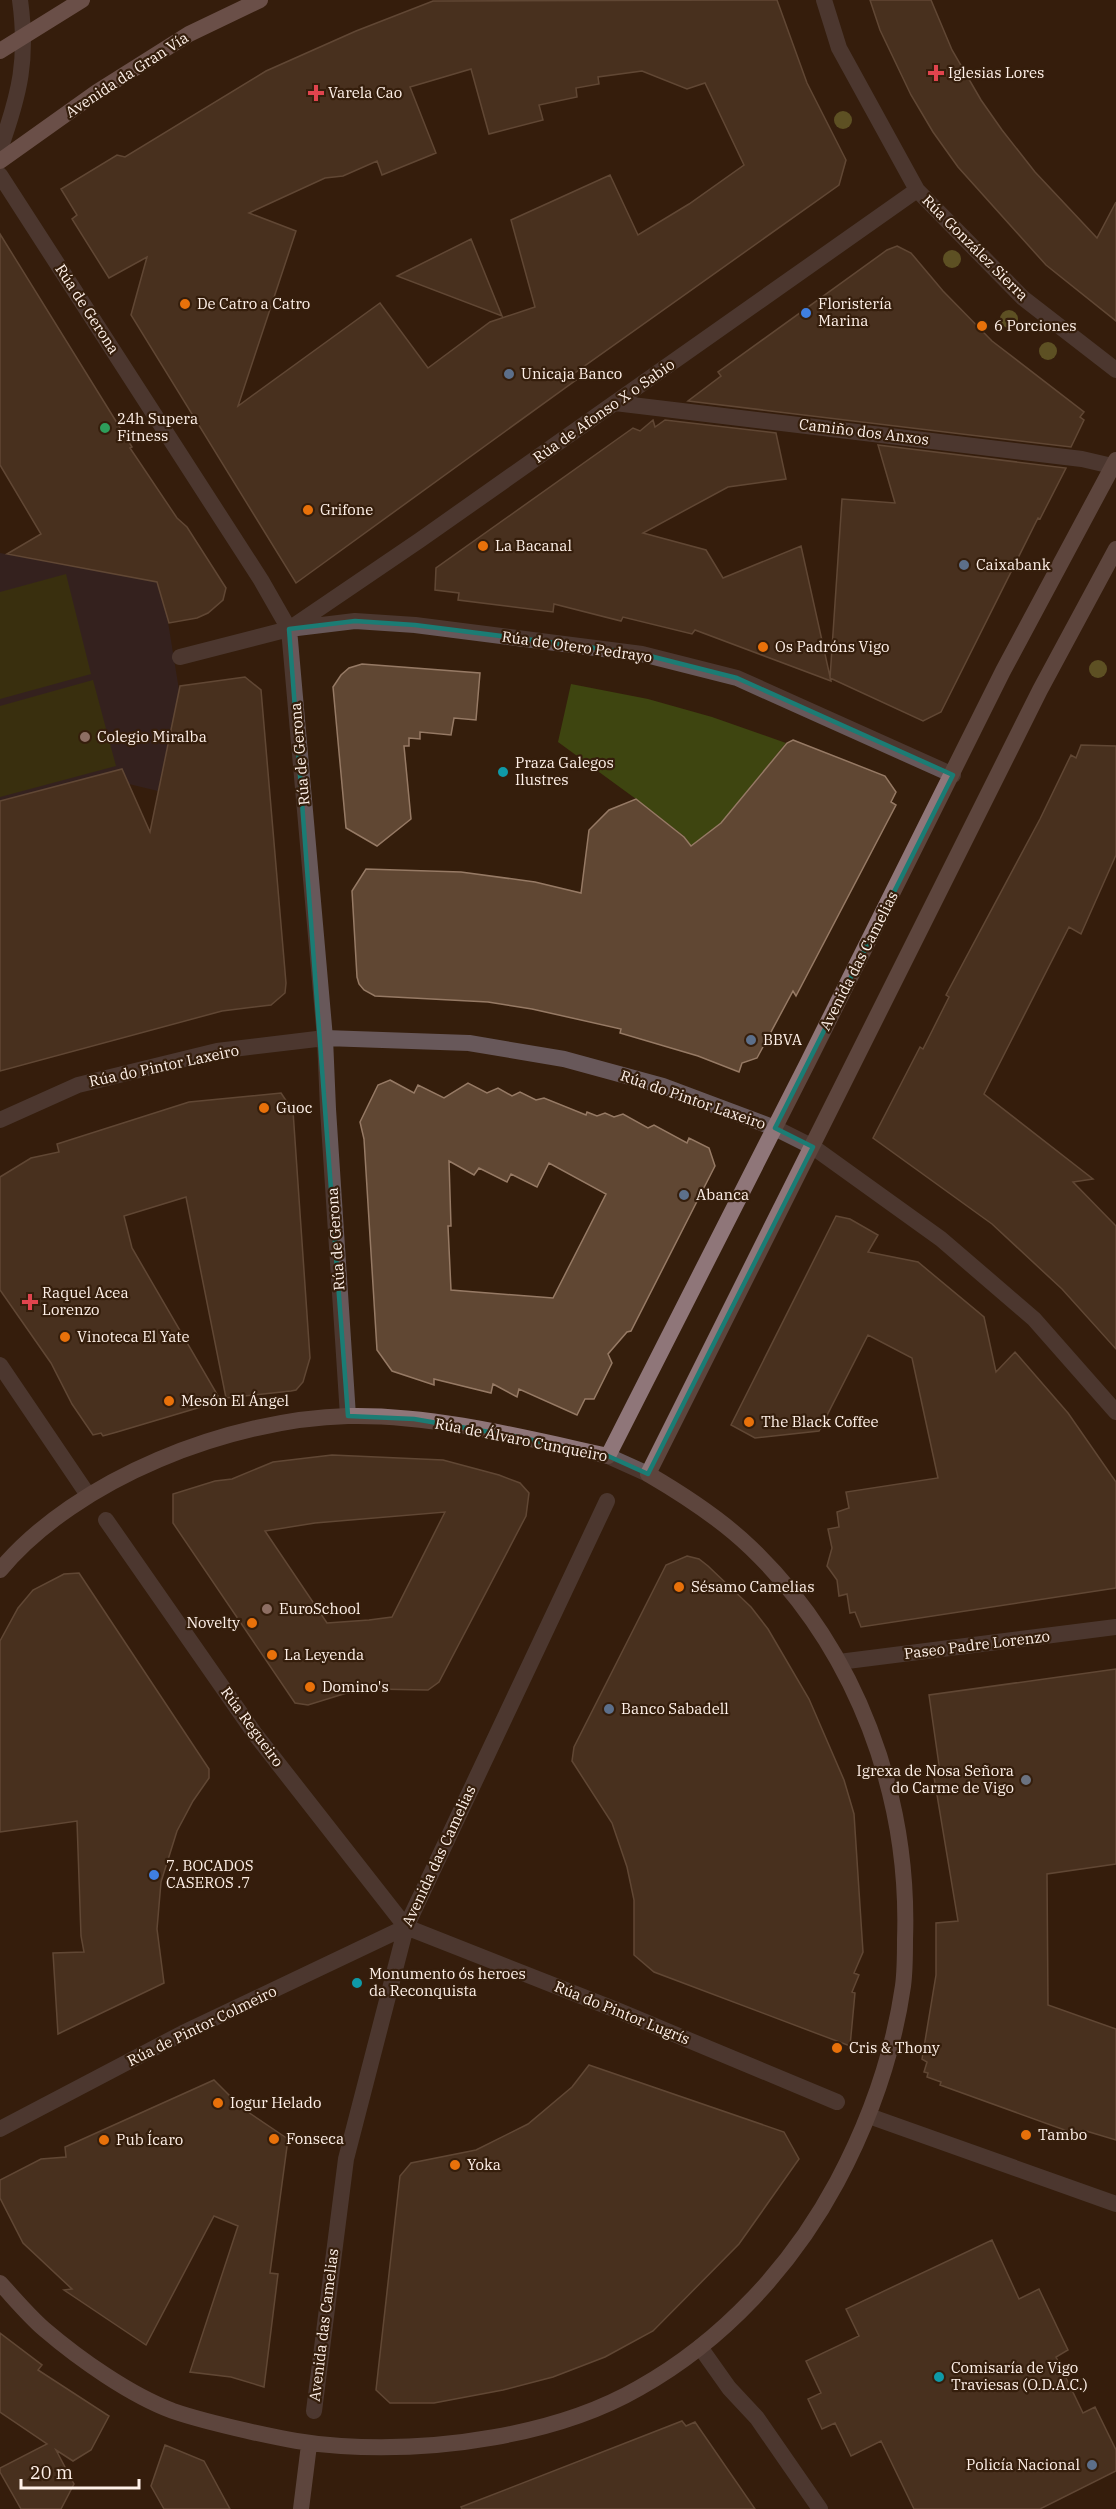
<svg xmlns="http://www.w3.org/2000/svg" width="1116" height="2509" font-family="'IBM Plex Serif',serif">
<rect width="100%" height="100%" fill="#351e0c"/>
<path fill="#332734" d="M0 553 157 582 167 616 179 690 158 791 129 784 196 941 0 991Z"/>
<path fill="#3e4510" d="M66 574 91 674 0 699V592Z
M93 680 116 766 0 797V706Z
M571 684 648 699 712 717 786 743 721 823 691 846 684 836 636 799 558 742Z"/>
<path fill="#604733" stroke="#967a65" stroke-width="1.5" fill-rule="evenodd" d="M777 0 807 83 846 160 839 185 572 375 576 380 296 583 131 315 147 257 109 278 72 219 77 215 61 189 117 155 125 157 266 71 356 31 433 1ZM471 69 489 134 543 120 539 105 577 97 576 88 599 84 598 77 642 71 687 89 705 83 744 165 689 204 638 235 610 175 511 220 535 307 490 322 428 368 380 303 238 406 296 231 249 213 325 178 343 176 377 161 382 175 436 153 410 87Z
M870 0H931L952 50 981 100 1002 130 1035 172 1097 238 1116 202V321L1046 265 958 167 933 132 911 95 880 30Z
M0 234 132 447 130 448 177 518 187 527 226 588 223 600 208 613 197 618 169 623 157 582 7 554 41 534 0 465Z
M471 239 502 316 397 276Z
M897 246 911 253 943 291 992 341 1084 412 1080 417 1084 420 1071 447 688 401 721 376 718 372 887 250Z
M653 420 655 427 665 420 776 433 786 479 728 487 643 533 706 550 723 578 801 546 831 681 695 630 692 634 623 617 621 621 554 604 553 612 458 600 459 593 435 590 436 568 633 428 640 431Z
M878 445 1066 468 1040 519 1038 518 941 712 923 721 830 678 842 499 895 503Z
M362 664 480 673 476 720 454 718 451 735 420 732V739L409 738V746H404L411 819 377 846 346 828 333 687 341 675 349 668Z
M245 677 261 690 286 983 285 993 271 1005 222 1011 0 1071V801L122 769 150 832 180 686Z
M793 740 885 776 896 792 891 802 896 805 796 996 793 991 757 1058 742 1063 739 1072 698 1056 620 1033 621 1029 532 1009 488 1002 375 996 364 990 359 984 357 977 352 891 366 869 461 872 535 882 581 893 589 830 609 810 636 799 684 837 691 846 721 823 787 743Z
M1081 745 1116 746V855L1081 934 1069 927 984 1094 1093 1179 1073 1182 1116 1226V1349L1062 1289 992 1224 873 1138 920 1047 923 1049 949 997 946 995 1040 819 1071 755 1076 758Z
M390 1080 414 1093 418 1085 444 1098 468 1083 487 1093 498 1088 512 1096 520 1092 536 1100 544 1098 586 1115 587 1112 597 1116 605 1113 614 1117 623 1114 648 1128 654 1125 687 1143 689 1138 709 1148 715 1166 631 1331 627 1332 608 1354 612 1363 594 1399H585L577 1415 519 1389 517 1397 493 1384 491 1393 434 1379V1385L392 1371 377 1350 364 1139 360 1122 378 1085ZM449 1161 474 1175 479 1168 507 1182 511 1174 537 1187 549 1163 606 1194 553 1298 451 1290 448 1226H451Z
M281 1093 293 1111 310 1358 303 1382 296 1390 291 1391 226 1398 186 1197 124 1216 132 1248 221 1401 117 1432 103 1436 101 1433 93 1435 72 1404 51 1363 0 1290V1177L31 1158 59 1152 57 1144 189 1102Z
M836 1216 850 1219 878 1235 868 1252 918 1262 984 1317 996 1372 1015 1352 1068 1413 1116 1482V1588L861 1627 855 1612 850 1613 847 1594 839 1596 837 1580 827 1566 832 1548 828 1529 839 1527 837 1512 849 1508 846 1492 938 1478 912 1358 868 1335 819 1431 755 1438 731 1425Z
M332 1455 443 1460 499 1475 520 1483 529 1493 526 1516 439 1682 428 1690 373 1689 350 1692 308 1705 295 1703 173 1523V1494L215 1481 232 1479 273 1462ZM445 1512 392 1617 369 1620 327 1623 265 1531 315 1523Z
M687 1556 699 1559 708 1566 751 1607 768 1629 809 1699 844 1780 854 1814 863 1952 854 1973 859 1975 852 1992 855 1993 850 2046 654 1972 634 1955V1900L627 1867 612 1823 572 1761 574 1747 666 1565Z
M79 1573 209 1769V1778L193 1801 177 1831 161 1882 157 1929 164 1983 58 2034 53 1953 84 1952 81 1936 77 1821 0 1832V1641L18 1608 33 1590 64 1574Z
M1116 1669V1864L1047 1874 1048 2005 1116 2029V2140L1086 2131 1084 2137 940 2085 941 2082 927 2077 928 2073 924 2072 927 2062 922 2059 936 1975V1923L958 1921 932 1765H939L929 1695Z
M589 2065 784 2132 799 2159 739 2244 653 2331 605 2357 553 2377 503 2390 434 2403H390L376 2390 400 2176 411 2163 476 2150 528 2124 572 2087Z
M214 2080 242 2108 288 2139 270 2273 278 2274 264 2387 231 2377 190 2372 238 2226 214 2216 146 2345 64 2290 72 2289 23 2243 0 2198V2180L41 2159 66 2157 65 2147Z
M992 2240 1019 2299 1039 2289 1068 2350 1056 2357 1083 2413 1095 2407 1116 2450V2471L1040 2509H914L881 2441 851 2456 835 2423 822 2429 808 2399 821 2393 806 2361 859 2336 846 2309Z
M0 2333 42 2365 38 2370 109 2416 91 2450 73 2461 56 2450 74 2484 61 2509H21L0 2472V2468L47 2444 0 2412Z
M682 2421 686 2426 695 2422 755 2509H462L461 2507Z
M165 2445 204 2461 230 2509H164L151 2486Z"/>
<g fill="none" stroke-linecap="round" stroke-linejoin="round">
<path stroke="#68585a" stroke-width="16" d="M106 1520 255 1734 406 1927
M839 1662 1116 1627
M406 1927 619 2011 837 2102
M0 2129 183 2033 406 1927
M314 2411 346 2159 406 1927 607 1501"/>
<path stroke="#68585a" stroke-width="16" d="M824 0 839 48 917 190 1023 298 1116 370
M0 149C20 93 28 59 20 0
M0 175 261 580 289 629 325 1038 328 1109 348 1416
M615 403 1082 459 1112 466
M292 627 420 540 917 190
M180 657 289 629 355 621 415 625 642 654 737 678 953 775
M0 1120 78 1085 217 1051 325 1038 469 1043 564 1059 663 1086 775 1128 813 1147 941 1239 1034 1319 1116 1412
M0 1365 88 1495
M869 2116 1116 2204
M700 2347 729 2388 757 2418 820 2509"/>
<path stroke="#68585a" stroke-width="16" d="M608 1456 648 1474"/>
<path stroke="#8f7679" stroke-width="16" d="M0 1570C77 1478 230 1419 348 1416 432 1414 526 1438 608 1456L807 1064 1003 671 1116 460
M0 2283C14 2298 28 2315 44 2329 79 2359 130 2395 173 2411 199 2420 226 2426 252 2432 284 2439 308 2444 341 2446 435 2452 556 2436 639 2388 723 2341 792 2266 837 2182 870 2120 893 2055 903 1986 905 1971 905 1955 905 1940 910 1796 857 1650 751 1548 721 1519 684 1495 648 1474L1040 690 1116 549
M301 2509 309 2445"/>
<path stroke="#ac8c90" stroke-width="16" d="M0 51 82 0
M0 161 97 92 189 34 260 0"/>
</g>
<g fill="#8e8f3f">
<circle cx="843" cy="120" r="9"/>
<circle cx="952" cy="259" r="9"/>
<circle cx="1009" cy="319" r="9"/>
<circle cx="1048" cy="351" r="9"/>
<circle cx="1098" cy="669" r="9"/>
</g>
<path d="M0 0H1116V2509H0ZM355 621 415 625 642 654 737 678 953 775 775 1128 813 1147 648 1474 608 1456 513 1436 414 1419 348 1416 289 629Z" fill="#351e0c" fill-opacity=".55" fill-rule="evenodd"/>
<path fill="none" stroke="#1b7c74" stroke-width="4.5" stroke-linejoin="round" d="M355 621 415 625 642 654 737 678 953 775 775 1128 813 1147 648 1474 608 1456 513 1436 414 1419 348 1416 289 629Z"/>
<g fill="#e0444e" stroke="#351e0c" stroke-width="2">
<path d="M933 64h6v6h6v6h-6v6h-6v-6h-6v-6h6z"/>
<path d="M313 84h6v6h6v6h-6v6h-6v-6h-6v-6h6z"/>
<path d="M27 1293h6v6h6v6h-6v6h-6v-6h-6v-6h6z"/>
</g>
<g fill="#e8710a" stroke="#351e0c" stroke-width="2">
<circle cx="185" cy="304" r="6"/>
<circle cx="982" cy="326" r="6"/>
<circle cx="308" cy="510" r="6"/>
<circle cx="483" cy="546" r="6"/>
<circle cx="763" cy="647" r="6"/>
<circle cx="264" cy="1108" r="6"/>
<circle cx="65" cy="1337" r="6"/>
<circle cx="169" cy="1401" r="6"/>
<circle cx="749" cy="1422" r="6"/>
<circle cx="679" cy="1587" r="6"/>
<circle cx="252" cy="1623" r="6"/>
<circle cx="272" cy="1655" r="6"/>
<circle cx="310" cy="1687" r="6"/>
<circle cx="837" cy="2048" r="6"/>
<circle cx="218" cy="2103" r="6"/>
<circle cx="1026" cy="2135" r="6"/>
<circle cx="274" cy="2139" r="6"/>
<circle cx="104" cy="2140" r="6"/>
<circle cx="455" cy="2165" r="6"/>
</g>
<g fill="#3f7fe0" stroke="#351e0c" stroke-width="2">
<circle cx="806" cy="313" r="6"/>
<circle cx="154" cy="1875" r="6"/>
</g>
<g fill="#5c6f8a" stroke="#351e0c" stroke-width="2">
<circle cx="509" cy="374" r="6"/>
<circle cx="964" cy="565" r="6"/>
<circle cx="751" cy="1040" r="6"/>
<circle cx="684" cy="1195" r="6"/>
<circle cx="609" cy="1709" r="6"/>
<circle cx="1092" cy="2465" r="6"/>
</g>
<circle fill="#2e9e5b" stroke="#351e0c" stroke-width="2" cx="105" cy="428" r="6"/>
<g fill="#8d6e63" stroke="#351e0c" stroke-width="2">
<circle cx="85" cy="737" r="6"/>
<circle cx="267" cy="1609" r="6"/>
</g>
<g fill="#0f9aa8" stroke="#351e0c" stroke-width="2">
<circle cx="503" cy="772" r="6"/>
<circle cx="357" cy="1983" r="6"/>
<circle cx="939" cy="2377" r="6"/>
</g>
<circle fill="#6b7280" stroke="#351e0c" stroke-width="2" cx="1026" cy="1780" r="6"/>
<g text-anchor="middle" stroke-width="4.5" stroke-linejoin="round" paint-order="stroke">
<g font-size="15" fill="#fff1e9" stroke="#351e0c" text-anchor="start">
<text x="948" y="78">Iglesias Lores</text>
<text x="328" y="98">Varela Cao</text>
<text x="197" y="309">De Catro a Catro</text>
<text x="818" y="309">Floristería<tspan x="818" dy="17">Marina</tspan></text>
<text x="994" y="331">6 Porciones</text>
<text x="521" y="379">Unicaja Banco</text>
<text x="117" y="424">24h Supera<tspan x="117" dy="17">Fitness</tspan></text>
<text x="320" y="515">Grifone</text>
<text x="495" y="551">La Bacanal</text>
<text x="976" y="570">Caixabank</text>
<text x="775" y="652">Os Padróns Vigo</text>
<text x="97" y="742">Colegio Miralba</text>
<text x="515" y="768">Praza Galegos<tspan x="515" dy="17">Ilustres</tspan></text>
<text x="763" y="1045">BBVA</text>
<text x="276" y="1113">Guoc</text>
<text x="696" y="1200">Abanca</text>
<text x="42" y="1298">Raquel Acea<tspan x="42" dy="17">Lorenzo</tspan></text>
<text x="77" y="1342">Vinoteca El Yate</text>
<text x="181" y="1406">Mesón El Ángel</text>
<text x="761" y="1427">The Black Coffee</text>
<text x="691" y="1592">Sésamo Camelias</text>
<text x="279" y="1614">EuroSchool</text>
<text x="240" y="1628" text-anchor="end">Novelty</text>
<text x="284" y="1660">La Leyenda</text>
<text x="322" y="1692">Domino's</text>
<text x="621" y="1714">Banco Sabadell</text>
<text x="1014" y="1776" text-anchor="end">Igrexa de Nosa Señora<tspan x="1014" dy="17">do Carme de Vigo</tspan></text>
<text x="166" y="1871">7. BOCADOS<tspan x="166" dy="17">CASEROS .7</tspan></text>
<text x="369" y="1979">Monumento ós heroes<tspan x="369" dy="17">da Reconquista</tspan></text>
<text x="849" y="2053">Cris &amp; Thony</text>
<text x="230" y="2108">Iogur Helado</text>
<text x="1038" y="2140">Tambo</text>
<text x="286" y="2144">Fonseca</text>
<text x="116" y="2145">Pub Ícaro</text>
<text x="467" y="2170">Yoka</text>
<text x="951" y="2373">Comisaría de Vigo<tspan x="951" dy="17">Traviesas (O.D.A.C.)</tspan></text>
<text x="1080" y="2470" text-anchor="end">Policía Nacional</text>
</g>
<g font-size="15" fill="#fff1e9" stroke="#351e0c">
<text transform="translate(127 75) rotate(-33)" y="5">Avenida da Gran Vía</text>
<text transform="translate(975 248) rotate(45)" y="5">Rúa González Sierra</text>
<text transform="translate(87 309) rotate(57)" y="5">Rúa de Gerona</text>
<text transform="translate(604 411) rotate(-35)" y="5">Rúa de Afonso X o Sabio</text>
<text transform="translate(864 432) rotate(7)" y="5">Camiño dos Anxos</text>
<text transform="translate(577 647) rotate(8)" y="5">Rúa de Otero Pedrayo</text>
<text transform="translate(300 754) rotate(-95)" y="5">Rúa de Gerona</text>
<text transform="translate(859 961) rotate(-63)" y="5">Avenida das Camelias</text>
<text transform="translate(164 1066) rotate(-12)" y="5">Rúa do Pintor Laxeiro</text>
<text transform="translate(693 1100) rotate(19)" y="5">Rúa do Pintor Laxeiro</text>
<text transform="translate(336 1239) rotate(-94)" y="5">Rúa de Gerona</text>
<text transform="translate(521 1440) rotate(11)" y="5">Rúa de Álvaro Cunqueiro</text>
<text transform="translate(977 1645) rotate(-7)" y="5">Paseo Padre Lorenzo</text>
<text transform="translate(252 1727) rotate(54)" y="5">Rúa Regueiro</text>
<text transform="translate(439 1856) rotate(-65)" y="5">Avenida das Camelias</text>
<text transform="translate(622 2013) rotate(22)" y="5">Rúa do Pintor Lugrís</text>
<text transform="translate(202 2026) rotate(-26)" y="5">Rúa de Pintor Colmeiro</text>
<text transform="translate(324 2325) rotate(-83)" y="5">Avenida das Camelias</text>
</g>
</g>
<path d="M21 2479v9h118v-9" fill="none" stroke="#fff1e9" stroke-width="3"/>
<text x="30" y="2479" font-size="18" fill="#fff1e9" stroke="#351e0c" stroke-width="4.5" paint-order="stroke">20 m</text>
</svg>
